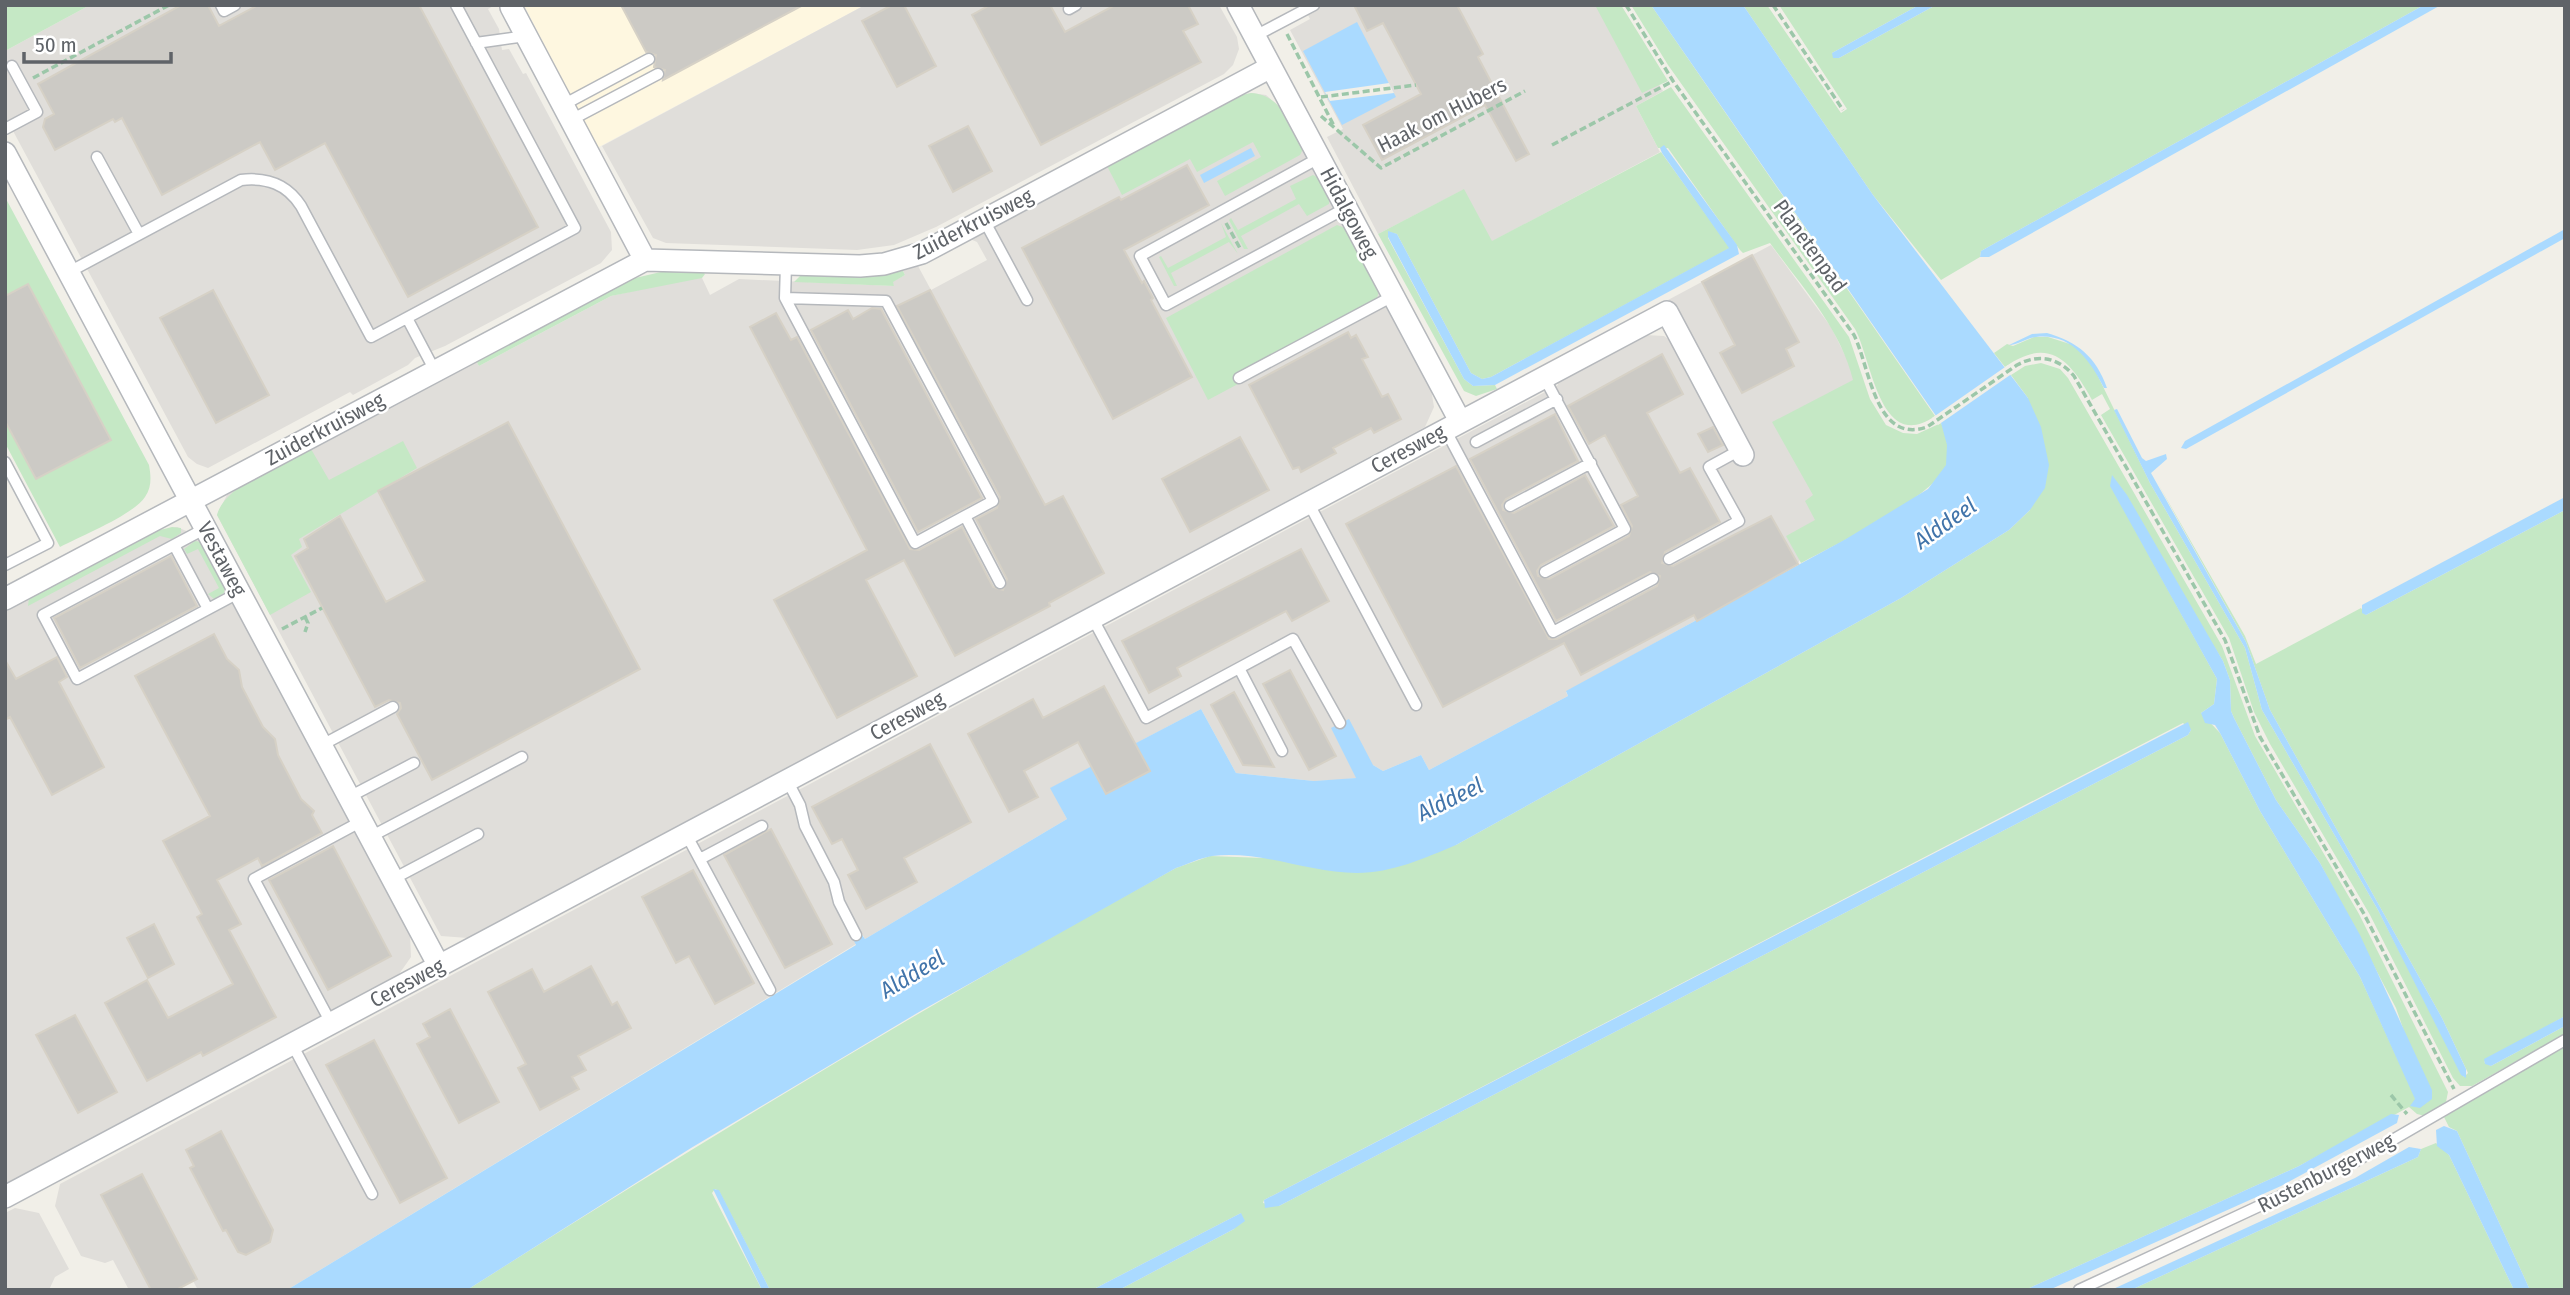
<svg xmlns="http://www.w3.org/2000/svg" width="2570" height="1295" font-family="'Fira Sans Condensed',sans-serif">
<rect width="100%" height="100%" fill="#f1efe8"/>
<path fill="#fef7e0" d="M524 5H865L597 148Z"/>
<path fill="#e0deda" d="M90 5H495L488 9 499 29 502 50 509 49 523 74 526 73 611 232 612 250 601 263 445 346 415 358 408 365 353 395 350 392 208 468 197 464 188 457 5 116V51Z
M865 5H1219L1237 37 1239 49 1233 65 1224 74 936 227 894 245 857 250 666 243 653 238 602 146Z
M1303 5H1610L1663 91 1636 106 1660 152 1491 242 1463 190 1378 234 1327 137 1343 129 1290 30 1310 19Z
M1251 93 1266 95 1282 109 1431 389 1434 407 1425 427 468 938 441 936 217 515 227 495 476 361 479 366 611 296 695 277 702 278 710 295 739 279 894 286 892 282 905 275 903 271 918 266 931 290 987 260 977 242 970 239 1238 96Z
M1771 245 1831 327 1849 363 1863 405 1798 564 1566 692 1568 696 1551 705 1429 770 1421 755 1383 771 1373 765 1356 772V778L1338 780 1314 781 1236 773 1201 709 1051 788 1067 819 865 939 861 932 856 944 287 1290H198L193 1281 176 1290H129L113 1260 105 1263 81 1256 55 1206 60 1184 1558 385 1557 381 1645 335 1664 336 1674 343 1751 456 1668 300Z
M177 527 191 533 201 542 410 933 411 957 397 977 5 1185V611L156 531Z
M15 1208 39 1213 69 1269 55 1277 49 1290H5V1213Z"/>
<path fill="#c5e8c5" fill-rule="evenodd" d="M5 5H90L5 51Z
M1595 5H1621L1668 81 1642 93Z
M1631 5H1651L1935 416C1880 455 1872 360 1855 329L1668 65Z
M1743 5H1767L1841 113 1847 109 1779 5H1919L1832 53 1839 58 1936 5H2424L1981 251 1980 257 1941 280 1873 195Z
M1671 87 1849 337 1870 399 1886 425 1903 433 1917 434 1941 423C1946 434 1951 454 1946 466 1934 497 1833 546 1801 563L1786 536 1815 520 1805 501 1813 495 1772 422 1853 380C1840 327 1801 286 1770 243L1743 253 1740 250 1668 148H1658L1636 106Z
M1251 93C1282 95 1290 125 1303 149L1300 155 1225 196 1217 181 1261 157 1253 142 1197 172 1190 159 1122 195 1107 166 1238 96Z
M1661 152 1730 248 1491 377 1482 379 1471 373 1397 234 1388 232V238L1464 379 1473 386 1495 385 1497 389 1476 396 1464 391 1378 234 1464 189 1492 241Z
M1313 175C1321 178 1330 195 1329 204L1307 216 1299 204 1241 236 1248 249H1244L1229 220 1231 218 1238 230 1296 199 1290 186Z
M5 197 149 465C151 476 152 487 145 497 133 515 81 536 60 547L5 443Z
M1221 223 1238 254 1229 242 1171 273 1177 286H1174L1159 257 1161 256 1168 268 1226 237Z
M1337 225 1345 228 1379 291 1377 298 1234 375 1238 384 1208 400 1166 318Z
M665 271H702L705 274 702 278 611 296 479 366 476 361 631 279Z
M903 271 905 275 893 282 894 286 794 282 801 275 865 276Z
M2034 337H2048L2073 345 2092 364 2150 483 2245 648 2262 710 2378 910 2464 1077 2468 1073 2442 1018 2270 710 2246 642 2157 482 2245 636 2256 664 2361 608 2366 615 2565 510V1016L2484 1062 2491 1066 2565 1026V1034L2472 1086H2460L2453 1078 2370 915 2270 744 2254 712 2229 638 2101 415 2110 409 2102 394 2092 400C2070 360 2049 336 2005 367L1994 353 2007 344 2013 346Z
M2041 363 2060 369 2068 378 2222 646 2255 736 2359 914 2448 1092 2446 1102 2425 1116 2417 1114 2409 1107 2299 1166 2025 1290H1119L1234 1229 1241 1213 1092 1290H770L719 1191 715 1189 712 1193 762 1290H467C699 1143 934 1000 1176 868L1210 856 1263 858 1456 845 1901 598 2009 530 2030 510 2028 398 2011 375 2025 366ZM2112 483 2223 661 2230 680 2231 711 2234 718 2276 800 2320 863 2396 1008 2406 1037 2420 1108 2360 977 2260 811 2220 733 2201 713 2214 704 2217 679 2111 486ZM2183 723 2191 730 2188 735 1279 1206 1263 1203 1264 1200Z
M403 441 417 468 299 539 302 547 291 555 311 592 270 615 217 515C224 485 285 462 311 449L329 480Z
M172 527 181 528V533L172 539 160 536 28 606 29 598 156 531Z
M195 541 201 542 225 586 224 593 214 599 208 594 219 588 198 549 187 554 184 549Z
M2565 1046V1290H2530L2457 1131 2449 1127 2444 1117Z
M2436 1143 2449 1155 2514 1290H2131L2418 1157 2421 1149Z"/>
<path fill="#aadaff" d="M1651 5H1743L1873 195 2028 398 2041 427 2049 465 2045 488 2030 510 2009 530 1901 598 1456 845C1425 858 1392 873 1357 873 1308 873 1262 850 1212 856 1200 858 1188 864 1176 868L919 1012 691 1148 467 1290H287L856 945 852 937 860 932 865 939 1067 819 1050 788 1201 709 1236 773 1314 781 1356 778 1331 728 1349 719 1373 765 1383 771 1421 755 1429 770 1551 705 1568 696 1566 691 1846 539 1928 489 1946 465 1947 445 1941 423Z
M1919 5H1936L1839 58H1833L1832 53Z
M2424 5H2441L1989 257H1980L1981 251Z
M1357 22 1396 97 1342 125 1303 51Z
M1664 145 1737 245 1739 254 1495 385 1473 386 1464 379 1388 237V231L1397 234 1471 373 1482 379 1491 377 1729 248 1662 153 1660 148Z
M1251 148 1255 156 1204 183 1200 175Z
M2565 229V238L2186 449 2181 448 2185 441Z
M2047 333C2078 342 2096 357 2107 388H2104C2090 360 2071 333 2036 337 2026 338 2018 345 2009 345L2032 334Z
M2117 409 2142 458 2146 461 2166 454 2167 459 2151 473 2246 642 2270 710 2442 1018 2466 1069V1078L2461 1075 2378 910 2262 710 2245 648 2150 483 2114 410Z
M2112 475 2127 495 2223 661 2230 680 2231 711 2234 718 2276 800 2320 863 2360 935 2432 1090V1099L2420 1108 2410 1106 2415 1099 2360 977 2260 811 2220 733 2215 725 2205 723 2201 713 2214 704 2217 679 2110 486Z
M2565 497V510L2366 615 2362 613V605Z
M2188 722 2191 730 2188 735 1279 1206 1265 1208 1264 1200Z
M2565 1016V1026L2491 1066 2485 1064 2484 1059Z
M2391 1114 2399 1115 2397 1123 2281 1186 2049 1290H2025L2299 1166Z
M2444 1126 2457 1131 2530 1290H2514L2449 1155 2437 1146 2436 1130Z
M2409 1147 2421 1149 2418 1157 2131 1290H2111L2355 1178Z
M713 1189 719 1190 770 1290H762Z
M1241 1213 1245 1221 1234 1229 1119 1290H1092Z"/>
<path fill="#f1efe8" d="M1389 83 1394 93 1330 101 1325 92Z
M2008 365 2013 373 1938 425 1932 418Z"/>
<path fill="#cccac5" stroke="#d6d1c6" stroke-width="2" d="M181 5H208L219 26 258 5H419L538 227 408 297 325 143 275 170 260 142 162 195 122 118 115 122 113 119 55 150 43 127 45 119 54 114 38 84Z
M621 5H803L663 80 665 70 654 67 656 55 646 52Z
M892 5H904L936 66 897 87 862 21Z
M990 5H1050L1065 32 1115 5H1188L1198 24 1183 31 1201 62 1041 145 972 15Z
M1354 5H1457L1483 54 1478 57 1529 154 1516 161 1485 105 1382 160 1363 125 1421 94 1383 23 1367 31Z
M968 126 992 171 953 192 929 146Z
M1187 165 1209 205 1124 250 1142 283 1144 281 1153 298 1151 300 1192 377 1113 419 1022 248 1119 197 1121 200Z
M1752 255 1799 342 1786 349 1794 366 1742 393 1720 353 1735 345 1702 282Z
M28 284 111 440 36 479 5 421V296Z
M213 290 269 395 216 423 160 318Z
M930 290 1045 505 1063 496 1104 573 1049 603 1050 606 955 656 904 560 866 580 917 676 837 718 774 600 867 550 750 327 776 313 791 340 797 337 910 549 919 550 962 527 993 587 1003 590 1007 579 976 519 997 508 1000 497 897 306Z
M872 308 881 309 982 498 918 532 811 330 848 310 853 319Z
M1348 332 1351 338 1356 335 1368 357 1362 359 1382 397 1388 394 1401 419 1374 433 1371 428 1333 448 1336 453 1301 472 1299 467 1293 469 1249 385Z
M1662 354 1683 394 1647 413 1680 473 1690 468 1720 522 1665 552 1662 563 1673 566 1771 516 1798 564 1697 621 1694 615 1581 675 1564 643 1443 707 1346 524 1456 466 1549 639H1557L1657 586 1660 576 1650 572 1556 621 1470 459 1555 414 1578 461 1506 499 1502 505 1503 510 1514 513 1585 475 1614 526 1541 565 1537 571 1538 576 1549 579 1629 536 1632 526 1621 505 1638 496 1605 435 1589 444 1568 406Z
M508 422 640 669 432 780 397 714 401 708 400 703 389 700 375 707 295 556 308 548 304 539 340 516 386 602 425 581 378 491Z
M1713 427 1723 445 1708 452 1698 434Z
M1240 437 1269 490 1190 532 1162 479Z
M1301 549 1329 601 1292 621 1286 611 1177 668 1181 676 1149 693 1122 641Z
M171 556 197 606 80 668 54 618Z
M214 634 227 659 239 670 242 687 263 727 275 739 278 755 301 799 314 811 312 815 322 833 262 866 258 858 217 880 241 924 229 930 276 1017 203 1056 201 1052 147 1081 105 1003 147 980 168 1018 233 984 197 917 202 914 163 841 210 816 135 676Z
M57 657 67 677 59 682 104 767 52 795 10 717 5 720V660L16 679Z
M1290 670 1336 756 1309 770 1263 684Z
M1104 686 1150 771 1106 794 1078 742 1024 771 1038 797 1009 812 968 734 1033 699 1043 718Z
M1234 692 1251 723 1274 767 1243 765 1211 705Z
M930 744 971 822 904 858 917 882 866 909 848 875 858 870 842 839 832 844 812 807Z
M771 829 832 944 785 968 724 855Z
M333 846 391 956 328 990 269 880Z
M693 870 754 983 715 1004 689 956 676 963 642 897Z
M154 924 174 964 148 978 127 938Z
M591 966 612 1005 617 1002 631 1028 578 1056 586 1070 572 1077 579 1089 540 1110 518 1068 526 1064 488 992 532 969 544 992Z
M450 1009 499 1102 459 1123 417 1044 430 1037 423 1024Z
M75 1015 117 1092 78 1113 36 1035Z
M374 1040 447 1178 400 1203 326 1065Z
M221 1131 273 1230 270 1242 246 1255 238 1252 226 1230 223 1231 190 1168 194 1166 186 1150Z
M142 1174 197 1279 176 1290H151L101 1195Z"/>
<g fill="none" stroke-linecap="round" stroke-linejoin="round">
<defs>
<path id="lane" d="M221 5 224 11 235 5
M1069 9 1076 5
M1255 36 1314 5
M476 43 526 36
M563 105 649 59
M571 120 658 74
M5 129 37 112 12 66
M97 157 139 234
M1319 158 1140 256 1166 305 1346 208
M984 220 1027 300
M786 264 785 298 915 543 965 516
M69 272 241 180C267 177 287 184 301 206L371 337 575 228 456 5
M785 298 886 301 993 501 965 516 1000 583
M407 318 435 371
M1544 377 1625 529 1545 572
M1239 378 1393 296
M1445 429 1553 632 1653 579
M1476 442 1557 399
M5 462 48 543 5 565
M1308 502 1416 705
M1510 506 1591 463
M206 528 43 615 77 679 240 592
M174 545 208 609
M1669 559 1739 521 1709 467 1740 450
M1092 617 1146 718 1293 639 1340 723
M1239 668 1282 751
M322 745 393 707
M787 780 800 805 805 826 834 882 839 902 856 935
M349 797 414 763
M686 834 770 990
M370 837 522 757
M700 859 762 826
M393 879 478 834
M331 1023 254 879 362 821
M292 1044 372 1194
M2079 1290 2358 1160 2565 1040"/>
<path id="street" d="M1238 5 1460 421
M511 7 645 260
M5 153 439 966
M5 599 645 260 860 266 884 264 922 253 1271 67
M5 1197 1667 312 1743 455"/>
</defs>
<use href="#lane" stroke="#b5b8bc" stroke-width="13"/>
<use href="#street" stroke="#b5b8bc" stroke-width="24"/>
<path stroke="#9cc7a9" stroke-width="3.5" stroke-dasharray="7 3.5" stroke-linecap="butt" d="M1626 5 1673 81 1854 335C1870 367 1875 445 1927 427L2017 365C2039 353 2059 358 2074 376L2225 640 2260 737 2364 914 2454 1089
M1773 5 1843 110
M1287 34 1334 126
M33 78 169 5
M1321 97 1416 85
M1321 116 1381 168 1525 91
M1552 145 1673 81
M1226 223 1241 250
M305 617 308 623 305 632
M282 629 322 608
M2391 1095 2407 1114"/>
<use href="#lane" stroke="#fff" stroke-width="10"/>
<use href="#street" stroke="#fff" stroke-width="21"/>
</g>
<g text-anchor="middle" stroke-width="5" stroke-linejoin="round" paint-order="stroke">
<g font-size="21" fill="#5f6368" stroke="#fff">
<text transform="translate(1442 115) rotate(-27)" y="7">Haak om Hubers</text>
<text transform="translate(1349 213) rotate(62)" y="7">Hidalgoweg</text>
<text transform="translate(973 224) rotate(-27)" y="7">Zuiderkruisweg</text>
<text transform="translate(1810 246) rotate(54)" y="7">Planetenpad</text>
<text transform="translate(325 429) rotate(-28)" y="7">Zuiderkruisweg</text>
<text transform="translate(1408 449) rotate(-28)" y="7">Ceresweg</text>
<text transform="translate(222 559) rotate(62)" y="7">Vestaweg</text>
<text transform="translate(907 716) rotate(-28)" y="7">Ceresweg</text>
<text transform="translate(407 983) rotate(-28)" y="7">Ceresweg</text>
<text transform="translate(2326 1173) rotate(-27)" y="7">Rustenburgerweg</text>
</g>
<g font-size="23" font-style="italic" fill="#4174aa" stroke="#fff">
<text transform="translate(1945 523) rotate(-35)" y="8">Alddeel</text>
<text transform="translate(1450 799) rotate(-26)" y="8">Alddeel</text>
<text transform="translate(912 974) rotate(-31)" y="8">Alddeel</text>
</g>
</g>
<rect width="2570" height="1295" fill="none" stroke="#5f6368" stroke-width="14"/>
<path d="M24 52v10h147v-10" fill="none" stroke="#5f6368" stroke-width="3.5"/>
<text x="35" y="52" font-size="21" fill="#5f6368" stroke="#ffffff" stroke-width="5" paint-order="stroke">50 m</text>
</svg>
